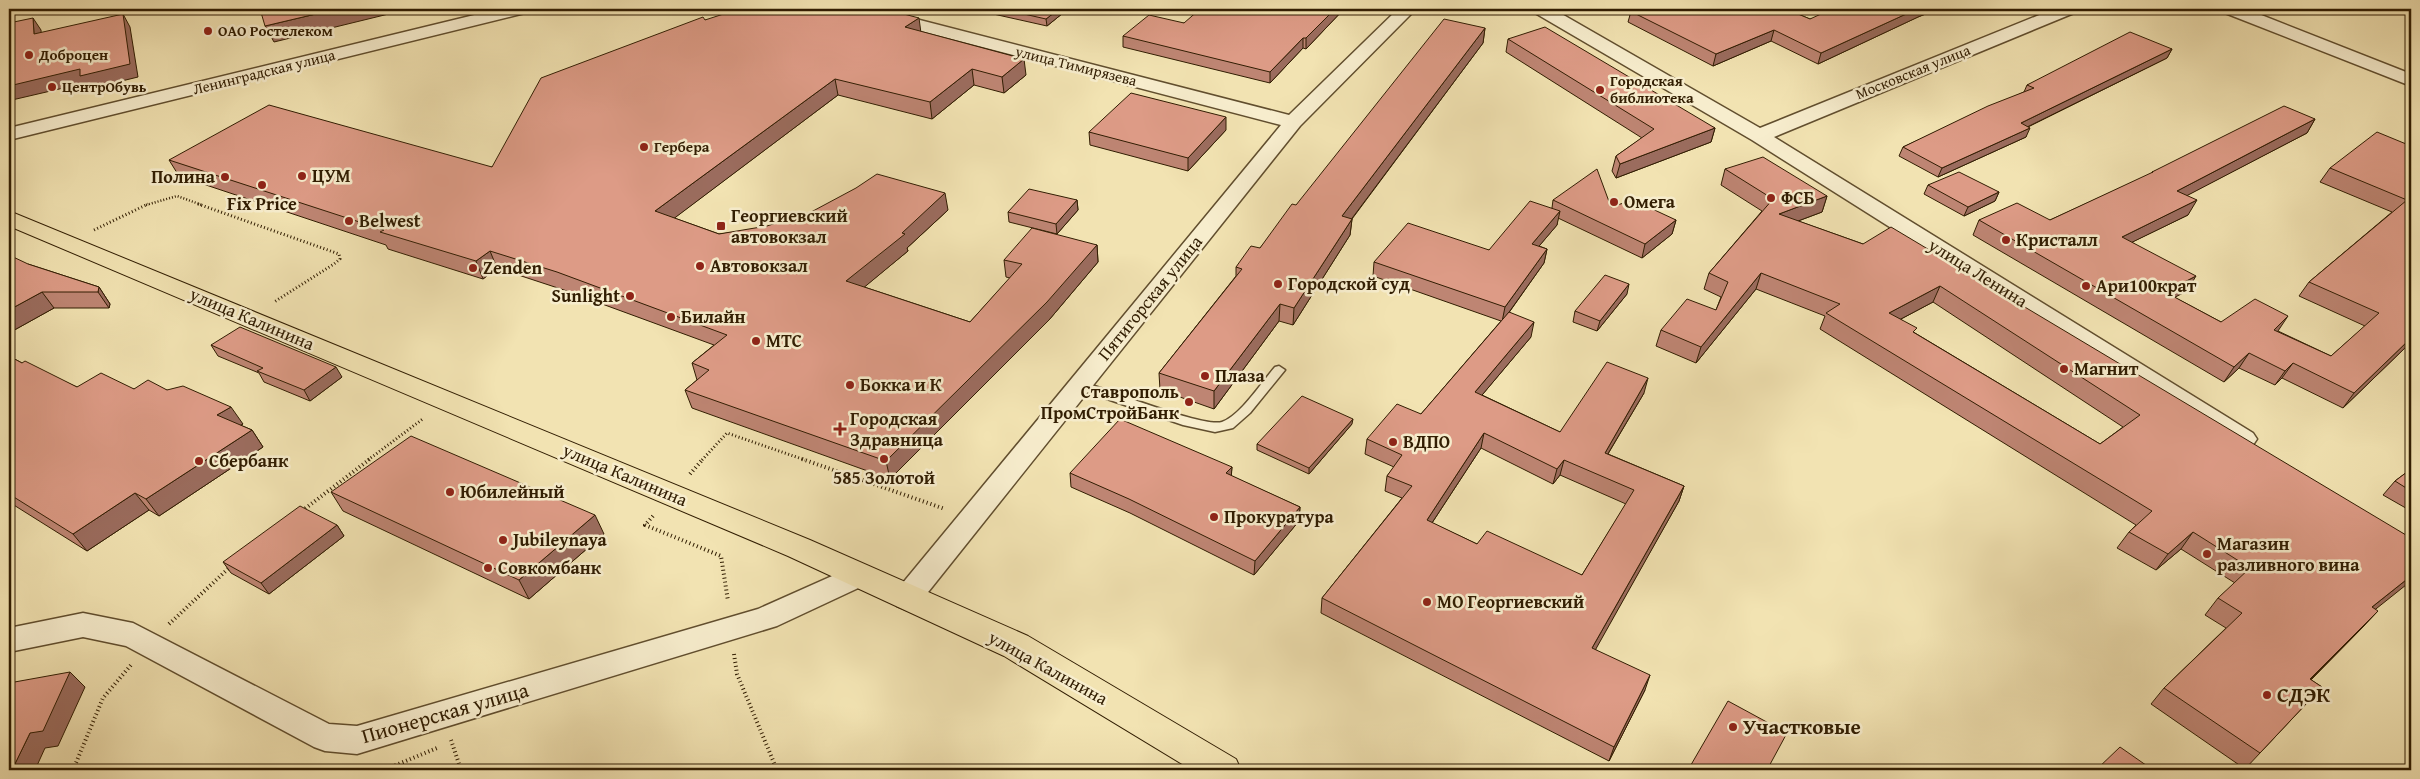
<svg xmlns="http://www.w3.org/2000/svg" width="2420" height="779" font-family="'Gentium Book Plus',serif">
<rect width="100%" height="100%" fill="#f2e3b2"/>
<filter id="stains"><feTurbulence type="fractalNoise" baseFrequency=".004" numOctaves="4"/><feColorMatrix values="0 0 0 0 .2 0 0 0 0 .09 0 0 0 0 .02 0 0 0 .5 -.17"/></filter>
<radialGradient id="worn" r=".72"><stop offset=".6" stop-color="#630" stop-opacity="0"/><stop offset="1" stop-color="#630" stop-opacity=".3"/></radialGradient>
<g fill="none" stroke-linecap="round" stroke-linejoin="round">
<defs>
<path id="service" d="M1279 366 1285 370 1250 413 1233 428 1215 432 1183 425 1075 388 1073 385 1079 381C1105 388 1203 428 1222 422 1240 416 1262 382 1275 367Z"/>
<path id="minor" d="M499 9H528L525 13 9 140V128Z
M850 9H877L1289 115 1398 9H1416L1300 126 917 606 907 610 897 606 892 598 897 590 1281 125 852 13Z
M1532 9H1553L1760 128 2054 9H2076L2074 13 1774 137 2253 433 2257 439 2253 445 2244 448 2235 445 1752 140 1535 13Z
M2223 9H2246L2411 74V86L2225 13Z
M859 564 869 567 873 575 869 583 777 626 357 754 325 751 314 747 126 646 83 637 9 652V628L83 613 133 623 329 724 357 726 758 609Z"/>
<path id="primary" d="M9 211 810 540 1028 636 1236 759 1241 770H1192L1004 656 788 556 9 226Z"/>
</defs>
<use href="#service" stroke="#614e2e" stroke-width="3"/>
<use href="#minor" stroke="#614e2e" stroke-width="3"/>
<use href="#primary" stroke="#311d02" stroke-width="2"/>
<path stroke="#311d02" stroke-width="2.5" stroke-dasharray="1 2" stroke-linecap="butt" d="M146 205 177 196 202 205"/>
<path stroke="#311d02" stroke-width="3" stroke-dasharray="1 2.5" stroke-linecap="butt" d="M198 204 339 254 340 259 334 264 274 302
M94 230 148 204
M368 460 424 418
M702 460 727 433 805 460"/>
<path stroke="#311d02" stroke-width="4" stroke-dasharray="1 3" stroke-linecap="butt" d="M802 459 945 509
M690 474 703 459
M302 511 370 459
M653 516 645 525 721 556 728 601
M169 624 230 567
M734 654 737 674 777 770
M451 740 461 770
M73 770 103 698 131 665
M384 770 437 748"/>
<use href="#service" fill="#f7edcd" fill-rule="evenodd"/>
<use href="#minor" fill="#f7edcd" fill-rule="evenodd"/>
<use href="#primary" fill="#f2e3b2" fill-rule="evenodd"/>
</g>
<path fill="#be8573" stroke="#311d02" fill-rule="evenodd" d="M971 9H1068L1047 26Z
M1344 9 1306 49 1303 48 1270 83 1123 47V36L1184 23Z
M1618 9H1786L1810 19 1863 9H1938L1918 17 1818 64 1771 41 1713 66 1628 22 1630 15Z
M705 20 921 32 1026 75 1004 93 974 85 932 119 838 95 674 218 719 234 948 210 907 248 908 251 864 287 970 322 1010 278 1006 277 1004 260 1097 245 1098 262 1049 320 890 479 692 408 685 390 697 380 692 363 714 345 564 290 497 268 483 279 388 249 386 245 179 176 169 160 492 167Z
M1485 28 1483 43 1352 219 1350 235 1293 325 1279 321 1214 409 1160 390 1159 373 1236 276V267L1260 248 1296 205Z
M1508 39 1715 128 1711 142 1616 178 1612 171 1616 156 1642 138 1506 52Z
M2172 49 2167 58 2028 127 2026 137 1938 177 1899 156 1903 147 2024 92 2027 85Z
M2315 119 2307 133 2187 195 2188 215 2132 242 2187 291 2174 297 2221 322 2278 331 2331 356 2365 326 2299 296 2309 282 2392 212 2320 182 2330 168 2411 146V348L2407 346 2343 408 2282 378 2275 385 2239 368 2224 382 1973 235 1979 220H2050L2151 174 2152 172Z
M1226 130 1188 171 1090 145 1089 132Z
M1725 169 1827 196 1822 212 1798 221 1863 244 2411 538 2375 609 2363 627 2311 680 2322 687 2245 769 2151 704 2164 688 2226 628 2205 615 2218 598 2235 583 2181 549 2156 570 2117 548 2129 532 2136 525 1820 329 1825 316 1756 289 1696 363 1656 346 1661 330 1716 310 1721 297 1704 289 1709 273 1762 211 1721 185ZM1933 302 2123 427 2100 444 1915 333 1901 319Z
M1928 185 1999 192 1995 201 1964 216 1924 194Z
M1077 200 1078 210 1057 234 1009 222 1008 212Z
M1553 200 1611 207 1676 220 1672 234 1642 258 1558 218 1557 225 1539 246 1547 249 1544 263 1508 314 1531 337 1482 395 1560 432 1644 393 1608 454 1684 486 1679 501 1595 649 1645 690 1609 761 1321 613 1322 598 1402 498 1385 491 1387 476 1394 467 1365 454 1367 439 1421 414 1501 321 1373 276 1374 262 1489 250 1552 208ZM1481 448 1553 484 1560 475 1626 504 1582 575 1477 544 1432 523Z
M28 264 99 287 110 304 109 308H54L9 333Z
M1627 294 1597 331 1573 322 1575 311Z
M211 345 342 377 310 401 264 382 259 373 218 356Z
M9 356 22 363 77 387 167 390 243 424 240 425 252 430 263 447 159 516 149 510 87 551 9 502Z
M1352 424 1309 474 1257 450V444Z
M2411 435V440L2408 439Z
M1232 467 1231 476 1300 507 1299 521 1254 575 1130 513 1071 487 1070 473Z
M2411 469V511L2383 495 2395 481Z
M331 492 604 534 529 599 343 511Z
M337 525 344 536 269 594 231 573 223 562Z"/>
<path fill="#9b6c5e" stroke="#311d02" d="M337 9H409L274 42 265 26Z
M1059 9H1068L1047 26 1046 19Z
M1335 9H1344L1306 49V38Z
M1917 9H1938L1918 17 1818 64 1821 53Z
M123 14 130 27 138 77 89 89 85 83 12 100 9 96V86Z
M33 18 41 30 42 46 34 34Z
M919 18 921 33 905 27Z
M1485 28 1483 43 1341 233 1342 216Z
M1774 30 1771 41 1713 66 1716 54Z
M1303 38V48L1270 83V72Z
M2172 49 2167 58 2017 132 2021 123Z
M1024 59 1026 75 1004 93 1002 77Z
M972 69 974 85 932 119 930 102Z
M835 79 838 95 660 229 655 211Z
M1226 117V130L1188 171V158Z
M2315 119 2307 133 2169 205 2177 191Z
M1715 128 1711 142 1616 178 1620 164Z
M2030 128 2026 137 1938 177 1942 168Z
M1999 192 1995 201 1964 216 1968 207Z
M945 193 948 210 907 248 908 251 850 299 846 281Z
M1827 196 1822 212 1774 230 1779 214Z
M1077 200 1078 210 1057 234 1056 224Z
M2197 200 2188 215 2114 251 2122 237Z
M1560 211 1557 225 1529 258 1532 244Z
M1352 219 1350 235 1293 325 1294 308Z
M1676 220 1672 234 1642 258 1645 244Z
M1097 245 1098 262 1049 320 890 479 886 461Z
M1547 249 1544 263 1502 322 1505 307Z
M490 251 497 268 483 279 476 261Z
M1761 273 1756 289 1696 363 1701 347Z
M2196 276 2187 291 2156 307 2165 292Z
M1629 284 1627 294 1597 331 1600 321Z
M1940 286 1933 302 1882 329 1889 313Z
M99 287 110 304 109 308 98 292Z
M42 292 54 308 9 333V310Z
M1280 304 1279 321 1214 409V391Z
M2288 316 2278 331 2264 345 2274 330Z
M1534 322 1531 337 1472 407 1475 392Z
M2411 338V341L2407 346 2343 408 2354 393Z
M2249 353 2239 368 2224 382 2234 367Z
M2293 363 2282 378 2275 385 2285 371Z
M336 367 342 377 310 401 304 390Z
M1648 378 1644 393 1600 467 1605 453Z
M231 407 243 424 228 432 217 415Z
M1353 419 1352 424 1309 474V468Z
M252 430 263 447 159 516 146 499Z
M1484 433 1481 448 1424 535 1427 520Z
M1564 460 1560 475 1553 484 1557 469Z
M1232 467 1231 480 1226 473Z
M1684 486 1679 501 1588 663 1592 648Z
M135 493 149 510 87 551 73 534Z
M1300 507 1299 521 1254 575 1255 561Z
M595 515 604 534 529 599 519 580Z
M337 525 344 536 269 594 261 583Z
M2193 532 2181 549 2156 570 2168 554Z
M2411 576V581L2357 624 2372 607Z
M2378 611 2363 627 2295 695 2310 679Z
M70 672 85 687 58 746 45 748 35 770H12L30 733Z
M1650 675 1645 690 1609 761 1614 747Z"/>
<path fill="#dd9b86" stroke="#311d02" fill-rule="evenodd" d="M260 9H337L265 26Z
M739 9H885L919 18 905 27 1024 59 1002 77 972 69 930 102 835 79 655 211 719 234 767 226 813 211 856 188 877 174 945 193 902 233 905 234 846 281 970 322 1022 264 1004 260 1032 228 1097 245 1047 302 886 461 685 390 709 370 692 363 727 335 557 272 490 251 476 261 380 232 384 230 169 160 269 105 492 167 541 78 703 17 705 20Z
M1002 9H1059L1046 19Z
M1200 9H1335L1306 38H1303L1270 72 1123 36 1149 15 1184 23Z
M1636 9H1786L1810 19 1832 9H1917L1821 53 1774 30 1716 54 1630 11Z
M123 14 130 64 80 76V69L9 86V23L33 18 34 34Z
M1444 19 1485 28 1342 216 1352 219 1294 308 1280 304 1214 391 1159 373 1242 269 1236 267 1251 246 1260 248 1292 204 1296 205Z
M1545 27 1715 128 1620 164 1616 156 1654 129 1508 39Z
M2130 32 2172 49 2021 123 2030 128 1942 168 1903 147 1988 106 2034 88 2027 85Z
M1131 93 1226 117 1188 158 1089 132Z
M2284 106 2315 119 2177 191 2197 200 2122 237 2196 276 2165 292 2221 322 2255 299 2288 316 2274 330 2331 356 2379 313 2309 282 2407 200 2330 168 2377 132 2411 146V338L2354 393 2293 363 2285 371 2249 353 2234 367 1979 220 2017 203 2050 220 2153 172H2152Z
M1763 157 1827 196 1779 214 1863 244 1891 227 2411 538V576L2372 607 2378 611 2310 679 2322 687 2260 753 2164 688 2242 613 2218 598 2250 568 2193 532 2168 554 2129 532 2152 511 1826 313 1840 304 1761 273 1701 347 1661 330 1687 299 1716 310 1728 282 1709 273 1773 199 1725 169ZM1940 286 2140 415 2100 444 1913 332 1917 328 1889 313Z
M1597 169 1611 207 1633 200 1676 220 1645 244 1553 200Z
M1959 172 1999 192 1968 207 1928 185Z
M1029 189 1077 200 1056 224 1008 212Z
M1530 201 1560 211 1532 244 1547 249 1505 307 1374 262 1408 223 1489 250Z
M9 255 28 264 99 287 98 292H42L9 310Z
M1605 275 1629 284 1600 321 1575 311Z
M1509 312 1534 322 1475 392 1560 432 1607 362 1648 378 1605 453 1684 486 1592 648 1650 675 1614 747 1322 598 1412 486 1387 476 1402 455 1367 439 1397 404 1421 414ZM1484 433 1557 469 1564 460 1634 490 1582 575 1487 531 1477 544 1427 520Z
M240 327 336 367 304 390 257 371 263 368 211 345Z
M9 356 22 363 25 361 77 387 101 373 134 389 148 380 167 390 183 386 231 407 217 415 252 430 146 499 135 493 73 534 9 494Z
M1302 396 1353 419 1309 468 1257 444Z
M1120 419 1232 467 1226 473 1300 507 1255 561 1129 499 1070 473Z
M411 436 595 515 519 580 331 492Z
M2411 469V491L2395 481Z
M300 506 337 525 261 583 223 562Z
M70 672 43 731 30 733 12 770H9V683Z
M1728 701 1787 733 1767 770H1688Z
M2120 747 2153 770H2096Z"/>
<g fill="#8f2418" stroke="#f7edcd" stroke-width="2">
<circle cx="208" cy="31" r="5"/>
<circle cx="29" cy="55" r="5"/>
<circle cx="52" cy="87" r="5"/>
<circle cx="1600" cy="90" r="5"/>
<circle cx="644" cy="147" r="5"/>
<circle cx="302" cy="176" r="5"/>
<circle cx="225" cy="177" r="5"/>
<circle cx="262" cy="185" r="5"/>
<circle cx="1771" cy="198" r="5"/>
<circle cx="1614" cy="202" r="5"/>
<circle cx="349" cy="221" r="5"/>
<rect x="716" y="221" width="10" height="10" rx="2.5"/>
<circle cx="2006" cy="240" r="5"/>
<circle cx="700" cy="266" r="5"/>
<circle cx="473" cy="268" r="5"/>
<circle cx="1278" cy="284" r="5"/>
<circle cx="2086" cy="286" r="5"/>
<circle cx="630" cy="296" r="5"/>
<circle cx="671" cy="317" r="5"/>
<circle cx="756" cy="341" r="5"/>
<circle cx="2064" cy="369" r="5"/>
<circle cx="1205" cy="376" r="5"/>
<circle cx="850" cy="385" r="5"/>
<circle cx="1189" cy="402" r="5"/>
<path d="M837.5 421.5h5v5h5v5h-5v5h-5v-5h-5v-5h5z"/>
<circle cx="1393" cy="442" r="5"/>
<circle cx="884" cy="459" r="5"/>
<circle cx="199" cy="461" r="5"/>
<circle cx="450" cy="492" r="5"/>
<circle cx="1214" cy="517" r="5"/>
<circle cx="503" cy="540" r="5"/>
<circle cx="2207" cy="554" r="5"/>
<circle cx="488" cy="568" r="5"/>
<circle cx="1427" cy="602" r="5"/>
<circle cx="2267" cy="695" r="5"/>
<circle cx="1733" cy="727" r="5"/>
</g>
<g text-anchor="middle" stroke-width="5" stroke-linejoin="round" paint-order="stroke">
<g font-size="15" font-weight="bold" fill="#311d02" stroke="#f7edcd" text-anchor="start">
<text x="218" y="36">ОАО Ростелеком</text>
<text x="39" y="60">Доброцен</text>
<text x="1610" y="86">Городская<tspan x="1610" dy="17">библиотека</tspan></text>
<text x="62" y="92">ЦентрОбувь</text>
<text x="654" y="152">Гербера</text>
</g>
<g font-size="15" fill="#311d02" stroke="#f7edcd">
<text transform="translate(1076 66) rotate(14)" y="5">улица Тимирязева</text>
<text transform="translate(264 72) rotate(-14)" y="5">Ленинградская улица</text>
<text transform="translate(1913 72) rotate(-22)" y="5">Московская улица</text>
</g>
<g font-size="18" font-weight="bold" fill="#311d02" stroke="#f7edcd" text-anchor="start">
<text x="312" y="182">ЦУМ</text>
<text x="215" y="183" text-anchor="end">Полина</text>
<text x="1781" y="204">ФСБ</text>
<text x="1624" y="208">Омега</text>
<text x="262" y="210" text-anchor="middle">Fix Price</text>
<text x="731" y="222">Георгиевский<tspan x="731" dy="21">автовокзал</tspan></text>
<text x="359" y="227">Belwest</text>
<text x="2016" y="246">Кристалл</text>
<text x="710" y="272">Автовокзал</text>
<text x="483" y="274">Zenden</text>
<text x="1288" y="290">Городской суд</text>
<text x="2096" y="292">Ари100крат</text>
<text x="620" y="302" text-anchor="end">Sunlight</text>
<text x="681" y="323">Билайн</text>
<text x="766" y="347">МТС</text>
<text x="2074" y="375">Магнит</text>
<text x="1215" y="382">Плаза</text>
<text x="860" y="391">Бокка и К</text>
<text x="1179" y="398" text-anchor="end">Ставрополь<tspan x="1179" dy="21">ПромСтройБанк</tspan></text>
<text x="850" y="425">Городская<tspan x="850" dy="21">Здравница</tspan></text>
<text x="1403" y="448">ВДПО</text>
<text x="209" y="467">Сбербанк</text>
<text x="884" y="484" text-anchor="middle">585 Золотой</text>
<text x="460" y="498">Юбилейный</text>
<text x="1224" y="523">Прокуратура</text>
<text x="513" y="546">Jubileynaya</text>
<text x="2217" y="550">Магазин<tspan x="2217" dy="21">разливного вина</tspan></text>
<text x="498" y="574">Совкомбанк</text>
<text x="1437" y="608">МО Георгиевский</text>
</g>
<g font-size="18" fill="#311d02" stroke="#f7edcd">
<text transform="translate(1978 273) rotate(32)" y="6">улица Ленина</text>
<text transform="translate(1150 298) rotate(-51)" y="6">Пятигорская улица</text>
<text transform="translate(252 319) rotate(23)" y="6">улица Калинина</text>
<text transform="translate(625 475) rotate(23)" y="6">улица Калинина</text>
<text transform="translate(1048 668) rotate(29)" y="6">улица Калинина</text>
</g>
<g font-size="21" font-weight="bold" fill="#311d02" stroke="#f7edcd" text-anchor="start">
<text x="2277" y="702">СДЭК</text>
<text x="1743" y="734">Участковые</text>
</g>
<g font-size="21" fill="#311d02" stroke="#f7edcd">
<text transform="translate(445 713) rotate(-16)" y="7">Пионерская улица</text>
</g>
</g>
<rect width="2420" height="779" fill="none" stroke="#f2e3b2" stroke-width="30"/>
<rect x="10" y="10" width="2400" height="759" fill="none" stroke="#311d02" stroke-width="2.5"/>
<rect x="15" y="15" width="2390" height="749" fill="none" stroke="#311d02"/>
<rect width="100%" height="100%" filter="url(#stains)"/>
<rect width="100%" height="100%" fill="url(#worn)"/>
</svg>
